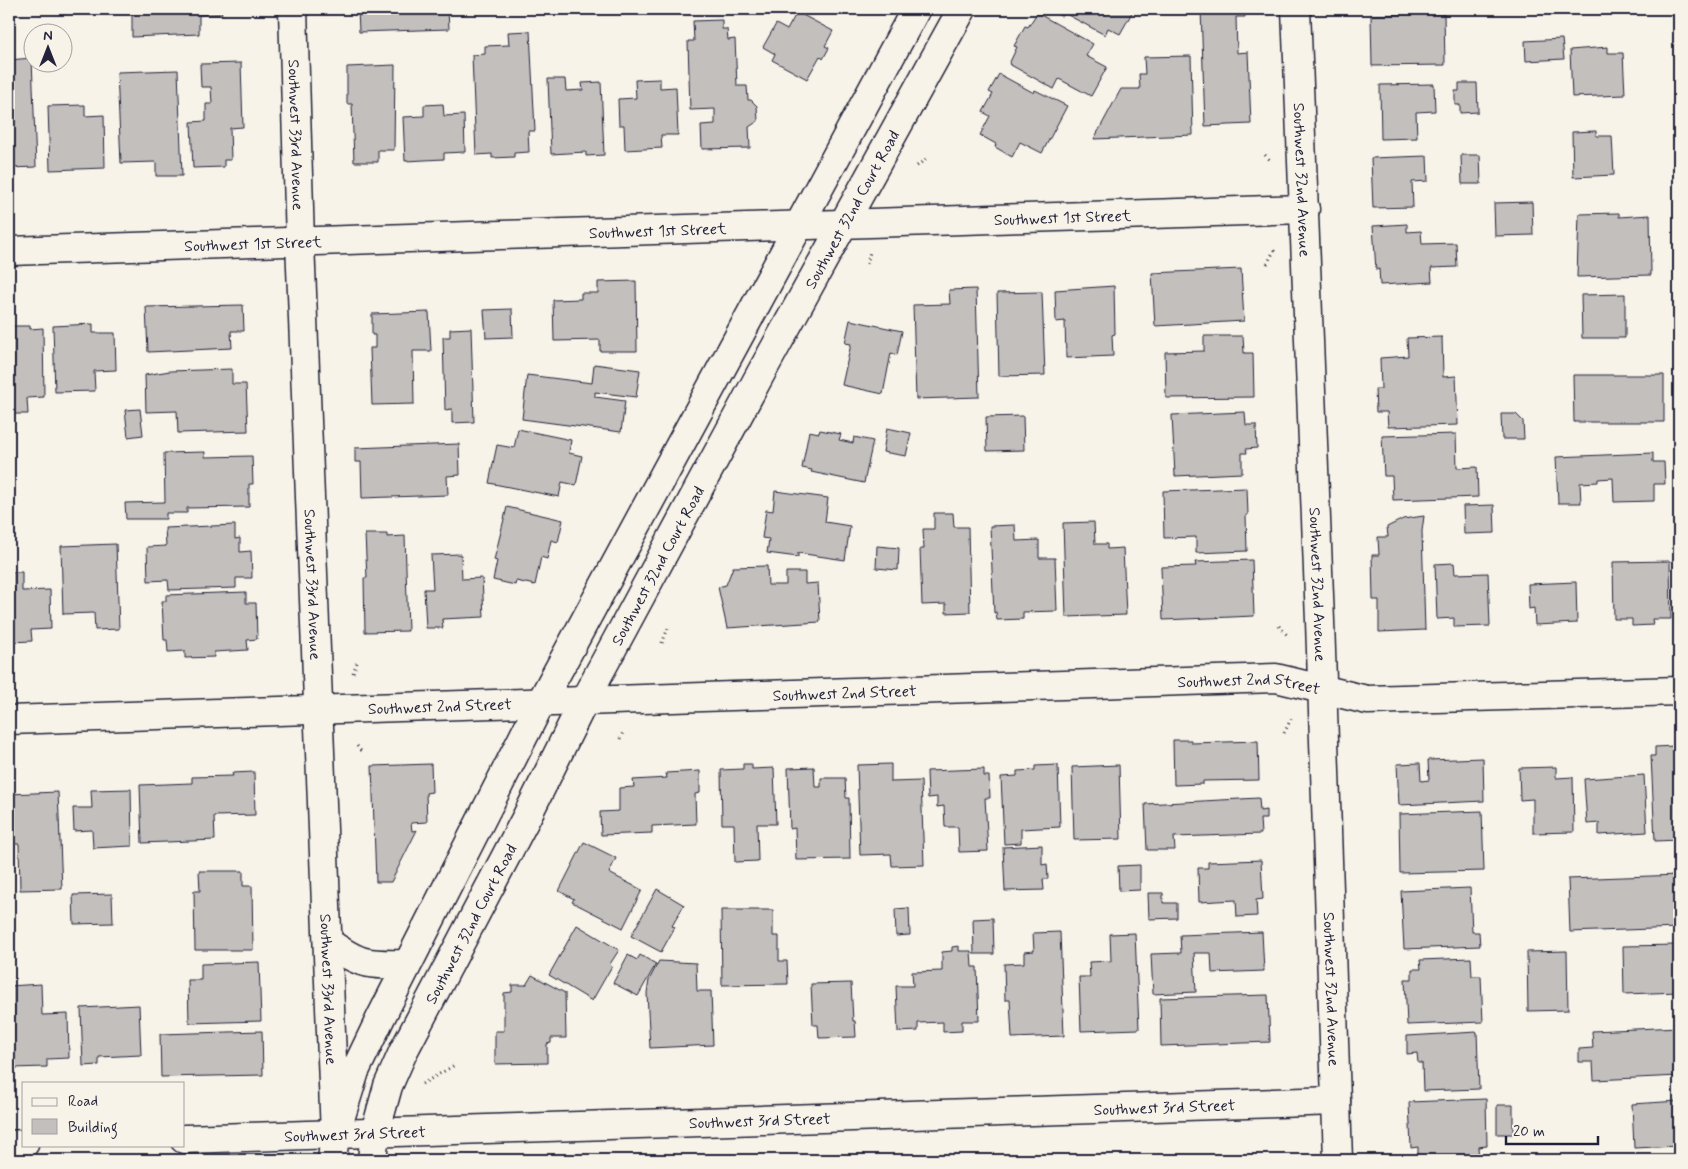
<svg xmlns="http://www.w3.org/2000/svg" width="1688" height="1169" font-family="Mynerve,sans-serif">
<rect width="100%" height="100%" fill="#f7f3e8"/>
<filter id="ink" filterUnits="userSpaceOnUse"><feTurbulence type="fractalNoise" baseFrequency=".02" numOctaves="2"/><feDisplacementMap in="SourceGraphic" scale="10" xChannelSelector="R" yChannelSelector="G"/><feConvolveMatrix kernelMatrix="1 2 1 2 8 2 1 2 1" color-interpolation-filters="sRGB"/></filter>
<g filter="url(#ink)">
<path fill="#c2bfbd" stroke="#22223b" d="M132 9H221L222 14 199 15V34L132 37Z
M358 9 448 10 449 29 359 32Z
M1050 9H1134L1120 34 1108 28 1105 35 1066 14 1061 16 1050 11Z
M1201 9H1244L1245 17H1236L1237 53 1248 52 1251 124 1205 126Z
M1595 9H1636L1637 12 1595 13Z
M797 12 833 31 825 46 829 48 823 59 820 56 807 79 772 60 775 54 763 47 776 24 787 30Z
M1037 13 1093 44 1086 56 1107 67 1091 96 1059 79 1054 89 1009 64 1017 47 1014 46 1025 26 1028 27Z
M1444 14 1445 65 1372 66 1371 15Z
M722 20V29H727L728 40 735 39 737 86H747L748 100H751L757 106 758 121 749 127 750 148 702 149 701 125 715 124V109L690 110 688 41H694L693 21Z
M530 31 535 131H528L529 152 514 153V157L492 158V154L476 155 472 55 485 54V46L509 45 508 32Z
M1562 39 1564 59 1526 61 1525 41Z
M1608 47V53H1623L1625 95 1572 97 1570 50Z
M1191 56 1193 135 1094 139 1121 89H1140L1139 74H1145L1144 57Z
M32 58 36 167 9 168V60Z
M241 63 243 127 230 128 231 160H224V167L193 168 191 122 206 121V104H212L211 87H201L200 64Z
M395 65 394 150H378V162H354L352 104H347V67Z
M178 70 182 176H156V162L121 163 117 72Z
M999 74 1034 93 1035 90 1067 106 1042 153 1020 142 1012 157 995 147 996 144 980 135 990 116 983 112 993 94 989 92Z
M548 79H565L566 91 583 90 582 83 601 82 604 155 586 156V152L551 154Z
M660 79V88L676 87 678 135H661L662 148 625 150 624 125H619L618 99 636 98 635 80Z
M1459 83H1477L1478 112 1460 113V105H1455V91H1459Z
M1434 84 1435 111 1416 112 1417 138 1381 139 1380 85Z
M443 104 444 116 464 115 465 152 444 153V159L405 161 403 117 424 116V105Z
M85 105V116L104 115 105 168 50 170 48 106Z
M1596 131V136H1612L1614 175 1573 177 1572 132Z
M1461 155H1480L1481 184H1462Z
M1427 156 1428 181 1412 182 1413 207 1373 208 1371 158Z
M1532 202 1533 235 1495 236 1494 203Z
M1619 213V217L1650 215 1651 275 1577 277 1579 214Z
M1407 224V232L1421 231 1422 244 1456 243 1457 267 1431 268 1432 282 1380 285 1379 269 1376 270 1373 226Z
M1241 269 1244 321 1155 326 1152 273Z
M636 281 637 351H600V340L554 341 553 300 581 299V293H598V282Z
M1114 286 1115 334 1112 335 1113 356 1066 358 1065 321 1056 322 1055 290Z
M976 289 979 397 916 399 913 305 950 304 949 290Z
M1042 292 1045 375 999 376 997 293Z
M1625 294V338H1582L1581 295Z
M243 305 244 331H231L232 348 148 352 146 307Z
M512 309 513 337 486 338 484 310Z
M429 312 431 351H413L414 404 372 405 370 348H375V335H372V314Z
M850 320 902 331 897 355 891 353 883 394 842 385 851 344 845 343Z
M93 324V333H115L116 370 94 371 95 391 55 392 53 326Z
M9 326H30V329L43 328 44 397 27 398 28 414H10Z
M471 328 474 422 452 423V409L445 410 443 337H450V329Z
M1204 336H1243L1244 353H1253L1254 397 1166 398 1165 352 1204 351Z
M1442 337 1443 377 1456 376 1458 425 1388 427 1387 412H1376L1375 389H1381L1380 358 1408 356 1407 338Z
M594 364 640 370 636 397 595 392V397L625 401 621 432 522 419 527 375 592 383Z
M232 369V384H246L248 431 178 433 177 411 146 412 145 375 170 371Z
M1573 375H1664V422H1574Z
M140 409 143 435 128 437 125 410Z
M1245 412 1246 425H1256L1257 448 1246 449 1247 453H1242V473L1175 476 1172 415Z
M1501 414H1516L1523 421 1524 439H1502Z
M1023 416 1024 450 987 451 986 417Z
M887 428 911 433 906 456 883 452Z
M518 429 571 440 569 453 582 456 576 485 562 482 559 497 489 483 497 445 514 448Z
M820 430 841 434 839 440 853 443 854 437 873 441 864 483 811 472 812 470 802 468 809 431 819 433Z
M1456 434 1457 468 1477 467 1478 497 1393 500 1392 476H1384L1382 436Z
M459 444 460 475 447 476 448 495 362 498 361 462H355V448Z
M205 452V457L252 456 253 484H249V507L187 508V513H166V519H126L125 503 165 502 164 453Z
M1653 453V462H1664L1665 484H1654V501L1614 502 1613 478 1598 479V482L1580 483 1581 503H1558L1556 457Z
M1247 488 1248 515H1246L1247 551 1196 553V537L1164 538 1163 491Z
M775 491 828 498 825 522 850 526 845 560 798 553V557L767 553 769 539 762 538 766 510 773 511Z
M1494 505 1495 533 1464 534 1463 506Z
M507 507 563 520 558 542 551 540 547 559 541 557 535 585 516 581 515 585 493 580 497 561 494 560Z
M934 513H953L954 527H968L970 612 946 613V604L922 605 920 549H924L923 529H934Z
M1424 516 1422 531 1425 630 1379 632V600H1373L1372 555H1379L1378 537H1388L1387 527 1403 519Z
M1094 522 1095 544H1107V549L1123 548 1126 615 1066 617 1063 523Z
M235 525V539L240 538V552L251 551 252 578H236V588L169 590 168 580 148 581 147 547 166 546 165 528Z
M1015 525 1016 541 1039 540V558H1055L1057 611 1023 612V619L997 620 996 612 994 613 990 526Z
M365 534H387V537L405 536 408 631 365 632 364 578H367Z
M116 544 119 629 95 630 94 613 63 614 61 546Z
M877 546 899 548 898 570 876 568Z
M461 554 462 579 482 578 484 617 442 619 443 628H426L424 589H433L431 555Z
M1252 560 1254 616 1163 620 1161 567 1196 566 1195 562Z
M1670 561 1671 619H1652L1653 625 1632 626V619H1614L1613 562Z
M1454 563 1455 574 1488 573 1490 626 1454 627V618L1437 619 1435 564Z
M767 566 768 585H786V572H805V584L818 583 820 622 727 628 718 587 726 585 733 567Z
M9 572H22V591L50 590 51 629 31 630 32 641 10 642V639H9Z
M1576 582 1577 623 1535 625 1534 608 1529 609 1528 584Z
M246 592V603H256L257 639 247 640 248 650 214 652V657L185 658V651L168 652 167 640H164L162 601H166V595Z
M1173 740H1191V743L1258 741 1259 780 1203 781V784L1174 785Z
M1674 746H1679V840L1655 841 1651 756H1655V747Z
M1483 758 1484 801 1399 805 1397 764 1420 763 1421 781 1429 780 1428 760Z
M431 764 432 792 426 793 427 822 411 823 412 831 417 830 391 882H376L372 766Z
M743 764H752V769L774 768 776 824H757L758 861 735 862 734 824H722L721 770 743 769Z
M891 764V782L921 781 924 865 892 866 891 854 860 855 857 765Z
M1058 765 1060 827 1021 829V843L1004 844 1001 777 1017 776V771L1035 770V766Z
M1119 765 1121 839 1074 840 1072 767Z
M814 767 815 787H821V778H845L846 798H849L850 859 796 860 795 828 790 829 788 768Z
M1556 767V778L1573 777 1574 832 1533 833V799L1520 800 1519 768Z
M984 769V776H989L990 798H985L988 851 959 852 958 827H945L944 806 937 807V797L928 798 927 771Z
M700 771V793L695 794 696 824 652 826V833L601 835 600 812 619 811V788L634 787 633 780 667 778 666 773Z
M254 772 255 815 214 816 215 840 142 843 140 785 192 783V777L233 776 232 773Z
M1644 775 1647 832 1599 835V823L1587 824 1584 779Z
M131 789 132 846 93 848 92 830 74 831 73 808H92L91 790Z
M58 792 62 889 20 890 19 844H9V794Z
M1259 798 1260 811 1266 810V819H1260L1261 834 1174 837 1175 850H1147L1145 804Z
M1482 811 1484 871 1400 873 1399 814Z
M584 842 616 858 609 873 642 890 623 928 572 902 574 899 559 891Z
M1042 845V865L1047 864 1048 879H1043L1044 890 1005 891 1003 847Z
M1261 860 1263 899 1256 900 1257 916 1237 917 1236 900 1199 902 1198 868H1208V862Z
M1140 865V890L1119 891 1118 866Z
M199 871H243V886H252L253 950H195L194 891H200Z
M1679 875V928L1570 932 1568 879Z
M1470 888 1472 932H1479L1480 946 1404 949 1401 891Z
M657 889 684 905 672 926 675 927 661 952 631 936Z
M1148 893H1163V903H1177V918L1149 919Z
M112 894 113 923 74 924 73 895Z
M909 908 910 935 896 936 895 909Z
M721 910H773V936H779V961H787L788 984 722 985Z
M993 918 994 954H974L973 919Z
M577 925 619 950 610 964 612 966 592 1001 549 975Z
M1060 932 1064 1036 1012 1038 1010 1000H1005L1004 964 1024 963V952L1034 951 1033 933Z
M1262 932 1264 971 1212 973 1211 953H1194L1196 992 1153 994 1151 954 1181 953 1180 935Z
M1135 933 1139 1029 1081 1031 1079 977H1090L1089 962 1111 961 1110 934Z
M1679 945V992L1624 994 1623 946Z
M959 946V951H971L972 967H977L979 1021H962V1031L943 1032V1022L918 1023V1031L898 1032 896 986H913L912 972 942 971V952L952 951V947Z
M1567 951 1568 1010 1528 1011 1527 952Z
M628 955 637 960 640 955 656 964 638 996 613 983Z
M1471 958 1472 976H1481L1483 1022 1407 1025 1405 979H1412V969H1421L1420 960Z
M659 961 696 963 697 991H711L713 1045 650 1048 647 993 649 980Z
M259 962 261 1021 189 1023 188 980H201V964Z
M532 975 565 993 566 1038H551V1043L547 1044V1063L495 1064V1031H504V993L512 992V985H526Z
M851 983 853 1021H855L856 1037 819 1038 818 1025H813L811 984Z
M41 984 42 1015 68 1014 69 1058 47 1059V1067L12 1068 9 986Z
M1268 995 1270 1042 1161 1046 1160 998Z
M139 1005 141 1055 99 1057V1065L83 1066 81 1008Z
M1679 1027V1076L1594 1080 1593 1062H1579V1049L1593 1048 1592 1031Z
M262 1031 263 1075 161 1077 160 1034Z
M1477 1032 1479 1089 1423 1091 1422 1063H1418L1417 1053 1407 1054V1036Z
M1486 1099 1487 1146 1478 1147 1479 1160H1428V1158H1418V1147L1411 1148 1409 1102Z
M1679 1101V1146L1634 1148 1632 1104Z
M1497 1105H1513V1134H1497Z"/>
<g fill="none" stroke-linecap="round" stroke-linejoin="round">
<defs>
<g id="street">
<path id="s1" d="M293 9 300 242 335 1135 332 1160"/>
<path id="s2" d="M9 251 1305 209"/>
<path id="s3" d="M9 720 1276 678 1367 700 1679 691"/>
<path d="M328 942C360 965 368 965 406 964"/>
<path d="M335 1135 355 1071 381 1017 541 702 916 9"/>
<path id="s4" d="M184 1139 1336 1101"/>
<path d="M9 1145 24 1144"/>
<path id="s5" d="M372 1160 375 1133 388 1086 403 1052 526 818 584 701 761 373 962 9"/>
</g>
<g id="secondary">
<path id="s6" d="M1296 9 1320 621 1338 1160"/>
</g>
</defs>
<use href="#street" stroke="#22223b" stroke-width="31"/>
<use href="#secondary" stroke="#22223b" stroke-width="31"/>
<path stroke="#22223b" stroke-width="3" stroke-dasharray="1 4" stroke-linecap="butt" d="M1265 155 1271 161
M917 166 927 158
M867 264 870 252
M1267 264 1275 249
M1279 626 1289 637
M662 643 669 626
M353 673 358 660
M1284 733 1291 719
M620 739 624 730
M357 746 363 754
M422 1084 455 1065"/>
<use href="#street" stroke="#f7f3e8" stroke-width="28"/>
<use href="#secondary" stroke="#f7f3e8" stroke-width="28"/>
</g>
</g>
<g text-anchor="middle" stroke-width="5" stroke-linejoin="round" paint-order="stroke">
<g font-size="16" fill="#22223b" stroke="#f7f3e8">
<text dy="6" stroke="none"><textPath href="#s1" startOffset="126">Southwest 33rd Avenue</textPath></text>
<text dy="6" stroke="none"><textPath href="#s6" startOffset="171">Southwest 32nd Avenue</textPath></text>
<text dy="6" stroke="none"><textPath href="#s5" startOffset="1068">Southwest 32nd Court Road</textPath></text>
<text dy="6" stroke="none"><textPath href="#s2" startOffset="1054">Southwest 1st Street</textPath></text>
<text dy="6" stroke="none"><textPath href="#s2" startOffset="649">Southwest 1st Street</textPath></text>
<text dy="6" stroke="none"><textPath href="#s2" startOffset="244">Southwest 1st Street</textPath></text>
<text dy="6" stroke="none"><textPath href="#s5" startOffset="662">Southwest 32nd Court Road</textPath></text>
<text dy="6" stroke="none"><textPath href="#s6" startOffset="576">Southwest 32nd Avenue</textPath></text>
<text dy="6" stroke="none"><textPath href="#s1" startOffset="576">Southwest 33rd Avenue</textPath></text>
<text dy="6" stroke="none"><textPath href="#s3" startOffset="1241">Southwest 2nd Street</textPath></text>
<text dy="6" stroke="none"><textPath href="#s3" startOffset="836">Southwest 2nd Street</textPath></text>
<text dy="6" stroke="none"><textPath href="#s3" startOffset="431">Southwest 2nd Street</textPath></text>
<text dy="6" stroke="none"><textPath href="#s5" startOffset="258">Southwest 32nd Court Road</textPath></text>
<text dy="6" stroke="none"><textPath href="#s1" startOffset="981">Southwest 33rd Avenue</textPath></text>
<text dy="6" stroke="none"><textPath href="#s6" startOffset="981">Southwest 32nd Avenue</textPath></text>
<text dy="6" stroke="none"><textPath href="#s4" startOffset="981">Southwest 3rd Street</textPath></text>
<text dy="6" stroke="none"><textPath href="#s4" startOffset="576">Southwest 3rd Street</textPath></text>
<text dy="6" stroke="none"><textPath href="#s4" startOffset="171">Southwest 3rd Street</textPath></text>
</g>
</g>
<rect width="1688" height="1169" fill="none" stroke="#f7f3e8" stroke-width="30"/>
<rect x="15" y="15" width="1658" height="1139" fill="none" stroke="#22223b" stroke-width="2" filter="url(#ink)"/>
<rect x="22" y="1082" width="162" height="65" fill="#f7f3e8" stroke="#a29fa3"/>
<rect x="32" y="1098" width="25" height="8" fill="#f7f3e8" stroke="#a29fa3"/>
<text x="68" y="1106" font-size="15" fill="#22223b">Road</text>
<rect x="32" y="1119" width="25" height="15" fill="#c2bfbd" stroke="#a29fa3"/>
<text x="68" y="1132" font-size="15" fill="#22223b">Building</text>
<g transform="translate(48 48)"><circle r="24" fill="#f7f3e8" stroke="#a29fa3"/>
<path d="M0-4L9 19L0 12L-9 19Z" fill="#22223b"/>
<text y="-8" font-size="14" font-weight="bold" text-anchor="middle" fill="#22223b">N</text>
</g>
<path d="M1506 1136v8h92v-8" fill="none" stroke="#22223b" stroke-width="2.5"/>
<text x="1513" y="1136" font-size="15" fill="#22223b" stroke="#f7f3e8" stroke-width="4" paint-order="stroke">20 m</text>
</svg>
